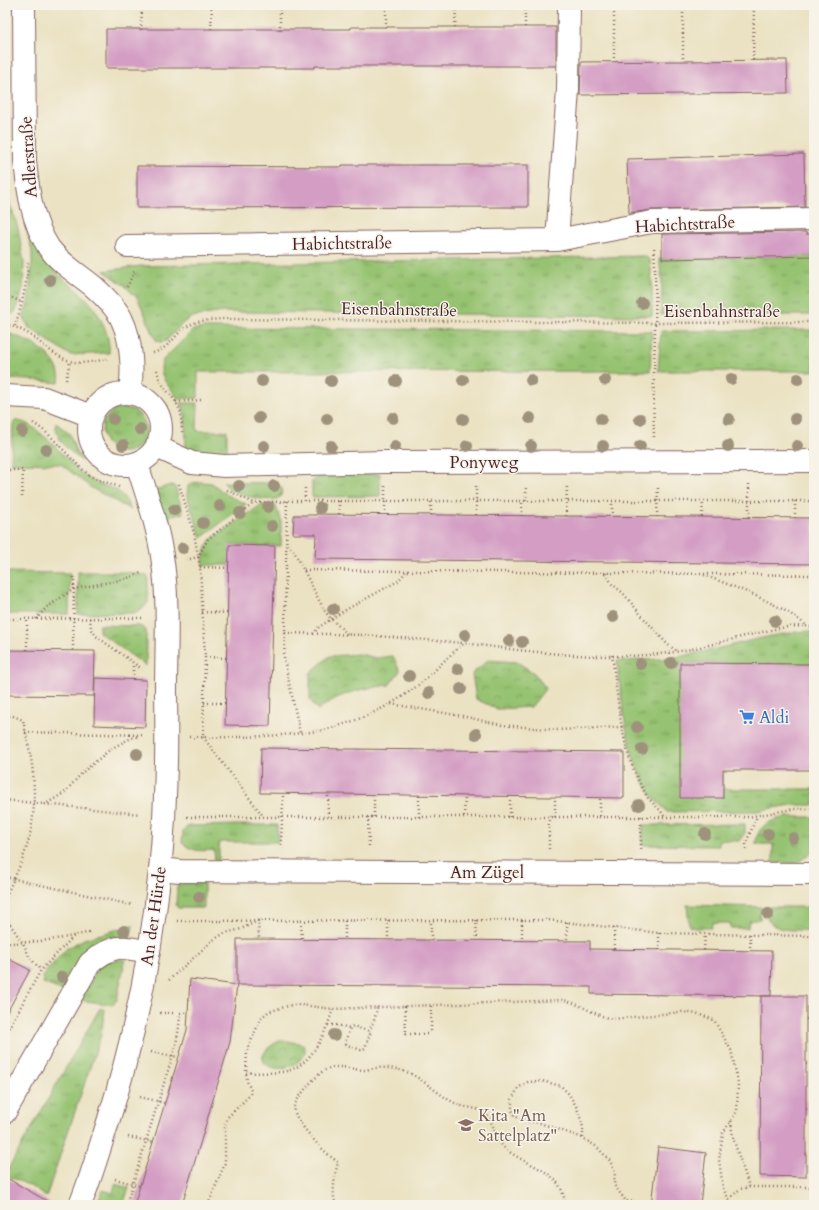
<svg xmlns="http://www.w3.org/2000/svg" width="819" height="1210" font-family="Cardo,serif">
<defs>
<pattern id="grass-tufts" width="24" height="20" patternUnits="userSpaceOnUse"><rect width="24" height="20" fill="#96c371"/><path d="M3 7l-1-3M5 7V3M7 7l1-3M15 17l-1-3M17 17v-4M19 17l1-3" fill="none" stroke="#7c9e5d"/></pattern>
<pattern id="park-crowns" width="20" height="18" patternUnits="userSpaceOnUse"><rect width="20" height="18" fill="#96c371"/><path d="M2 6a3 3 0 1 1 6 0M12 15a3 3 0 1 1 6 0" fill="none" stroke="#7c9e5d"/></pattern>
</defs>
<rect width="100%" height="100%" fill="#f7f3e8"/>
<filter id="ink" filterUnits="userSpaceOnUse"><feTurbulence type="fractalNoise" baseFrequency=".025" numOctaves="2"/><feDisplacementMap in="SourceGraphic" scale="8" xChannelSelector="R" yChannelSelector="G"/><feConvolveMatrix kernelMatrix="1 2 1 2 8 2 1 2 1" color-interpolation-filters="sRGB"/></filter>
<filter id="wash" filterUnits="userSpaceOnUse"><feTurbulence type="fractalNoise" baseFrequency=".012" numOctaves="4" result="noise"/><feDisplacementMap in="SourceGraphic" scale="16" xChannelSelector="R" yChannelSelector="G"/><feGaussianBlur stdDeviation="0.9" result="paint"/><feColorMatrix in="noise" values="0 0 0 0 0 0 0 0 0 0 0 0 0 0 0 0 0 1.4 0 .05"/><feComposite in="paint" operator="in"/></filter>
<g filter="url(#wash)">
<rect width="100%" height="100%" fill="#ebe2c3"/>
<path fill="url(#grass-tufts)" stroke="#70714e" d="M5 31 6 178 10 204 18 228 24 263 23 288 19 304 15 312 5 318Z
M25 224C34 241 43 259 57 273 65 281 75 287 83 295 98 310 110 331 109 353L70 355 29 328 24 318V313L28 304 32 263V251Z
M644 256 650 260 652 281V316L223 312 192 317 183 323 166 341 161 342 156 340 138 299 124 285 104 271 140 266Z
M814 256V315H661L662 280 659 259Z
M204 328 652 331 650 371 198 372V398L178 399C170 385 156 378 163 360L193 330Z
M814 330V371H658L661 331Z
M5 333C26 337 64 357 59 383L30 380 5 379Z
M181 403H198L197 431H227V458L186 451 185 414Z
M102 430a22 22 0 1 1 44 0a22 22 0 1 1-44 0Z
M15 421C33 419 64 456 77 469 83 475 91 481 99 484 106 487 114 487 119 492 124 496 128 504 131 510L90 487 61 464 11 463 13 424Z
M56 423 70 434 76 452 82 461C70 452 54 439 56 423Z
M327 474H380V496L312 497V481Z
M200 482 212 483 227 495 246 504 201 538 187 495 188 486 192 483Z
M223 482 276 483 282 488C282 491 282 494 280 497 273 504 241 495 233 491 229 489 226 485 223 482Z
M171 485 175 486 183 513 163 518 155 490Z
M275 504 281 520V546L230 545 229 565H203L204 553 210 540 261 505Z
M5 572 70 573 69 614H5Z
M78 572H128L148 576V603L144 607 134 613 78 614Z
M99 625 140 626 146 630V666L99 632Z
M807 631 814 632V664L681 663 723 798V789H814V805H791L757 811 667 812C661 805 653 799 649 791 625 753 623 705 617 661 641 660 664 660 687 655 727 648 766 634 807 631Z
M786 817H814V852L797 863H773V844H756C756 826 771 820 786 817Z
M745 824V833L739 841 719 840V846L642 845 643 825Z
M240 825H277L278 842H219V861H215L214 850C201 851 193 852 182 843L183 831 188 826Z
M187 883H204V908H178L176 904 177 887 179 885Z
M687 905 761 907 760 919 749 921 748 928H731L730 923H712L711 928H694L689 926Z
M765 907H807L814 912V930C795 930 764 934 765 907Z
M133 925 129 944 68 993 43 983V975L67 948 84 939Z
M113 960H125L117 1000 112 1005 80 1000 101 964Z
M100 1008 105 1010 101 1035 46 1197 30 1186 8 1176 7 1171Z
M115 1184 129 1188 123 1205H104L100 1204 99 1199 103 1190 113 1193Z"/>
<path fill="url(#park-crowns)" stroke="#70714e" d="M360 654 376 658 393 656 400 671 389 685C361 689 341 692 318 710L310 700V673L330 656Z
M488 660 517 662 534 673 546 688 531 707 497 709 476 699 472 674Z
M279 1041H288L303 1044C306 1048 306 1051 303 1056 286 1082 238 1062 279 1041Z"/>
<g id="blocks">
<path fill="#d49ec4" d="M351 27H556V66H315V68H106V29H351Z
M787 60 788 93 580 95 581 62Z
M804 154 805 207 652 210 629 213 627 159Z
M342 165H528V207L137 208V166L342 167Z
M806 232V234H814V256L662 259V234Z
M316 514 814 518V564L315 559 316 534H293L294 515H316Z
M229 545 275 546 270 726 225 725Z
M5 650 95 651 94 696 5 695Z
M680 663 814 664V770H723V798H680Z
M95 678 146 680 145 727 94 725Z
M261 748 624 752V798L260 793Z
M237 939 590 941V949L772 951 771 996 591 994V987L237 985Z
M5 957 30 970 5 1016Z
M190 979 237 985 230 1042 182 1205H145L135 1202 187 1030Z
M761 996H806V1177L760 1176Z
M658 1147 706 1153 700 1205H651Z
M5 1177 54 1205H5Z"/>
</g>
</g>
<g filter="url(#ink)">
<use href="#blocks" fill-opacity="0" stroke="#826360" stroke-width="1"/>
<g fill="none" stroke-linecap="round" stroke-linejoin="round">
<defs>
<path id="minor" d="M24 5 25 161C28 191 32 222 49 248 61 264 77 273 93 286 103 295 117 308 122 320 132 341 133 371 130 392
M557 240 568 90 569 5
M127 246 557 240 652 222 814 219
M89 429a36 36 0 1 1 72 0a36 36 0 1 1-72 0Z
M5 396 44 398 91 416
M157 447 192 463 224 466 385 462 814 461
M160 869 180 871 814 874
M5 1112 90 963C113 944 121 946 149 952
M80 1205C91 1178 99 1150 108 1122 134 1040 151 956 160 870 166 811 167 751 166 692 166 649 169 605 163 563 159 529 147 496 137 464"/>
</defs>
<use href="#minor" stroke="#826360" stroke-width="24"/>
<path stroke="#826360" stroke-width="2.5" stroke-dasharray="1 3" stroke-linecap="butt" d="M614 5V61
M683 5V61
M386 27V5
M455 27 456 5
M525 27V5
M211 29 212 5
M141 30 142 5
M280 30V5
M753 60 754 5
M127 287 135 270
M5 294 23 303
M5 325C32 328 45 353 70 361 80 365 96 361 107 359
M15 326C22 304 27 284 28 261
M153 353C172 347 174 334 188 326 198 320 211 320 222 319L656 323 814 322
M157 370 159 378 164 387 176 402 181 413 182 432
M66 380 70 361
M176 402 201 400
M33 423C55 436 68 458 88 474 97 481 108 482 119 487
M654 437C652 373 658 310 654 246
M5 464 6 420
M5 470H23L22 497
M179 484 194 533 200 567 205 657 203 737 263 816
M749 484V518
M227 490 254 503 287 501H814
M287 501 285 633 364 635 464 643
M305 501V487
M526 501V486
M339 514V501
M385 515V485
M431 515V501
M476 515V486
M522 516V501
M566 516 567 485
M612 517V501
M657 517 658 485
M702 517 703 501
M795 518V501
M287 545 294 551 324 610 331 619 349 635
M186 560 198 557 208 539 254 503
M200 567 229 568
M304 570 814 575
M606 573 612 584 623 593 642 616 668 645 677 651
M704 575C737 588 780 603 807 626
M202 612 227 613
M90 618 91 628 96 636 142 669
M5 619 144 618
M36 619 47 607 74 589 125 579 141 573
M285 633 284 659 300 733
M313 634 319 627 342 612 398 581 406 572
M27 650V619
M73 650 74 575
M612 655C618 698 620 743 639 782 642 787 645 793 648 798 654 804 660 809 664 816
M205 657 227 658
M133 679V664
M204 703H225
M391 704 462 716 502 725 557 730 622 727
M5 716H13L23 720C26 735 30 750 32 765 35 786 35 818 29 838 24 860 14 878 5 898
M25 732 143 735
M189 737C220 738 250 737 281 735 301 733 322 732 341 725 368 717 395 703 417 686 434 673 447 656 465 643 528 652 594 660 659 654 691 651 723 641 754 634 774 629 794 624 814 627
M5 800 140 814
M44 805 64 793 83 772 112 748 131 738 139 736
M464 816 465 796
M549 816V850
M600 816V797
M641 816V850
M187 817H748L793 809H814
M328 817V794
M368 817 369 848
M374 817V795
M419 817V795
M510 817V796
M555 817V797
M281 849C281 830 283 812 283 794
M746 849V843L757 816
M5 877 132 905
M5 905 9 923 23 943 30 958 41 970
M388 920V940
M476 920 477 940
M522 920V941
M177 921 548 920 659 933 814 936
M301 921 302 939
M345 921V939
M567 922V941
M431 940V920
M5 943C33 943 63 939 90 932
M614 949V928
M659 950V933
M704 950 705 934
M750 951V934
M169 980 213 940 225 933 241 929 258 921 259 939
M405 1006 406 1034H431V1005
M160 1013H188
M806 1019H814
M328 1025H337L350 1028
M368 1031 353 1026 350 1028 345 1042 347 1045 361 1050 365 1048 370 1034 368 1031C373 1026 376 1015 377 1007
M5 1035 41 970 74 936
M151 1052 178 1057
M806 1064H814
M246 1073C259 1072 274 1074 287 1071 312 1065 326 1032 333 1009
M140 1097 165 1103
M806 1109H814
M731 1121C732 1144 743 1164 749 1187
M128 1137 153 1142
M583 1138V1127L577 1108 569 1094 561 1086 542 1081 528 1082 518 1088 512 1099V1110L515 1116 524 1121 540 1123 583 1138 597 1147 610 1161 615 1172 614 1185 626 1201
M806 1154H814
M115 1179 140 1186
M729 1199 740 1189 749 1187H814
M126 1205 176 1045 179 1027 180 1013
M208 1205 225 1163V1124L228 1117 250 1095 251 1091 247 1081 246 1073 247 1050 261 1018 268 1012 291 1005H301L333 1009 564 1000C581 1004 595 1016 613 1019L682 1012 698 1014 714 1020 731 1050 738 1082 737 1111 723 1133 719 1160 723 1188 729 1200 734 1205
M336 1205C331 1193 335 1175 338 1162 327 1156 292 1119 294 1107 295 1099 318 1073 325 1070 336 1063 352 1070 364 1070 368 1070 372 1068 376 1068 387 1067 401 1069 411 1074 427 1082 441 1097 457 1104 465 1108 476 1107 483 1112 496 1122 494 1141 507 1150 530 1168 563 1170 565 1205
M519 1205 528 1203 534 1205
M620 1205 626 1201 651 1204"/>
<use href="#minor" stroke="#fff" stroke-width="22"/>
</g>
<g fill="#9f927b">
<circle cx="50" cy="280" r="6"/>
<circle cx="642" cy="303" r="6"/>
<circle cx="731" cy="379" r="6"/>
<circle cx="798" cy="379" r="6"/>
<circle cx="463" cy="380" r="6"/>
<circle cx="531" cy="380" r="6"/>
<circle cx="605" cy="380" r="6"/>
<circle cx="262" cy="381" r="6"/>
<circle cx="331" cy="381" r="6"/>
<circle cx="396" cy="381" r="6"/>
<circle cx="259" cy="418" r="6"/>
<circle cx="393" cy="418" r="6"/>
<circle cx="530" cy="418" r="6"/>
<circle cx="113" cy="419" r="6"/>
<circle cx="327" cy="419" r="6"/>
<circle cx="463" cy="419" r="6"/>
<circle cx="601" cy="419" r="6"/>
<circle cx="640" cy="419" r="6"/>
<circle cx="729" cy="419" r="6"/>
<circle cx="795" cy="419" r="6"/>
<circle cx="140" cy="429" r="6"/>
<circle cx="22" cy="431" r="6"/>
<circle cx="123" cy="445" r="6"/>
<circle cx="264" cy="446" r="6"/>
<circle cx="331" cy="446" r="6"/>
<circle cx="395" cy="446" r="6"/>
<circle cx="467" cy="446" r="6"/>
<circle cx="531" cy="446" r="6"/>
<circle cx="603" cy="446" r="6"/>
<circle cx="640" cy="446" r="6"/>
<circle cx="728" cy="446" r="6"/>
<circle cx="797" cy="446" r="6"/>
<circle cx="46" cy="450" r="6"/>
<circle cx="239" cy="486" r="6"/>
<circle cx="274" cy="486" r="6"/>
<circle cx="220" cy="506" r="6"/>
<circle cx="268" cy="507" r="6"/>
<circle cx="320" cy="508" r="6"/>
<circle cx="174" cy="510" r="6"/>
<circle cx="240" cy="513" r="6"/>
<circle cx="203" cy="523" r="6"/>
<circle cx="272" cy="526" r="6"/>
<circle cx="183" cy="548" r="6"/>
<circle cx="333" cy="609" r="6"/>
<circle cx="613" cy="617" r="6"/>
<circle cx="775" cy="621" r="6"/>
<circle cx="465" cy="635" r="6"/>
<circle cx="509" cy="641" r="6"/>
<circle cx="522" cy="642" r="6"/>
<circle cx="671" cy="663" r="6"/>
<circle cx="640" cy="664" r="6"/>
<circle cx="458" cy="669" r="6"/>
<circle cx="409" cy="676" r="6"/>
<circle cx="461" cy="689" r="6"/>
<circle cx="429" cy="693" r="6"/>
<circle cx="637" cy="727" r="6"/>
<circle cx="476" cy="734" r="6"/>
<circle cx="642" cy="749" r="6"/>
<circle cx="137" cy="754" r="6"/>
<circle cx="639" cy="805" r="6"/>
<circle cx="705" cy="834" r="6"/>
<circle cx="768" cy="834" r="6"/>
<circle cx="793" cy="838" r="6"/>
<circle cx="199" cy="897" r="6"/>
<circle cx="768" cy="914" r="6"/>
<circle cx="124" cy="931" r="6"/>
<circle cx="62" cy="977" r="6"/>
<circle cx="334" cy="1035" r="6"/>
</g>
</g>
<defs>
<symbol id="supermarket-bare" viewBox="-9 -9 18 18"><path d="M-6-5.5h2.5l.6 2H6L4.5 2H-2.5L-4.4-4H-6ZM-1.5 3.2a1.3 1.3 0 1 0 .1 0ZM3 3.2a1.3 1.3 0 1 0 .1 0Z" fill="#3f7fe0" stroke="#f7f3e8" stroke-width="2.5" paint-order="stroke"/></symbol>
<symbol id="school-bare" viewBox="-9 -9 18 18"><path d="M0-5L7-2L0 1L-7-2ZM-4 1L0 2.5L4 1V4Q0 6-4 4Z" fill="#8d6e63" stroke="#f7f3e8" stroke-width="2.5" paint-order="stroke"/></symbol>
</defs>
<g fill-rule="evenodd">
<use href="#supermarket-bare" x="736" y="706" width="22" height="22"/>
<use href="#school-bare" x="455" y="1114" width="22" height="22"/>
</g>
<g text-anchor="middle" stroke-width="3" stroke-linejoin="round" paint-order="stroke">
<g font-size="17" fill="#4a1f2b" stroke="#f7f3e8">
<text transform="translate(28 157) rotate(-94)" y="6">Adlerstraße</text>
<text transform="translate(685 224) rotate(-3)" y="6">Habichtstraße</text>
<text transform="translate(342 243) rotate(-1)" y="6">Habichtstraße</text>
<text transform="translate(399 309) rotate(1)" y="6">Eisenbahnstraße</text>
<text x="722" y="317">Eisenbahnstraße</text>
<text x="484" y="468">Ponyweg</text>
<text x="487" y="878">Am Zügel</text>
<text transform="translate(153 916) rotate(-82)" y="6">An der Hürde</text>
</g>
<g font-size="17" fill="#366cbe" stroke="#f7f3e8" text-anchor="start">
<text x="759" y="723">Aldi</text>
</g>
<g font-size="17" fill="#785e54" stroke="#f7f3e8" text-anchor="start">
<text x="478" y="1121">Kita "Am<tspan x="478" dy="20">Sattelplatz"</tspan></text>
</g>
</g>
<rect width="819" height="1210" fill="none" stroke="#f7f3e8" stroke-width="20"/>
</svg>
